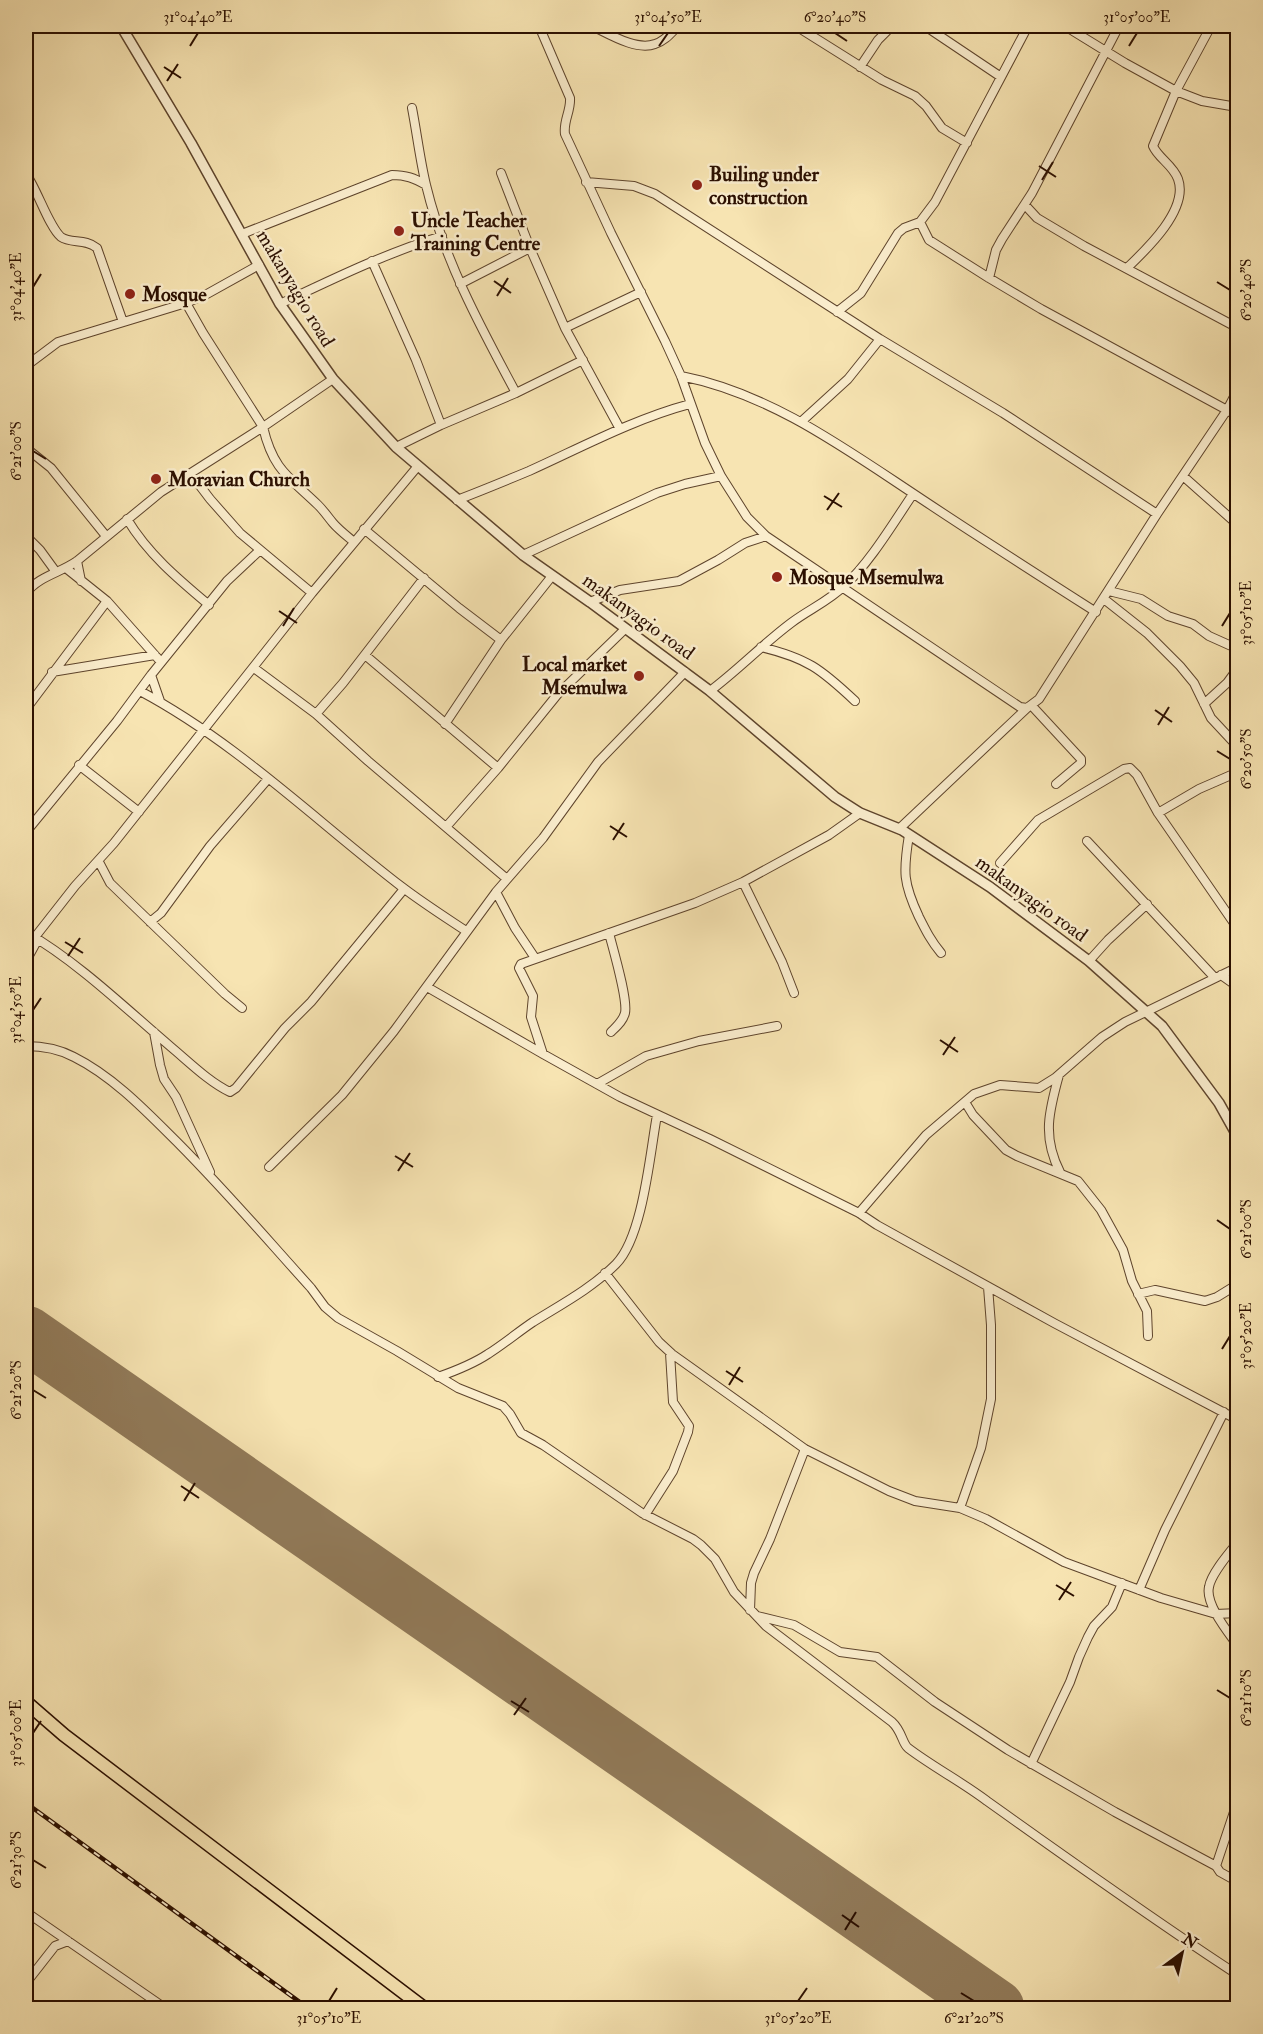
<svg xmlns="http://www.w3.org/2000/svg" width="1263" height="2034" font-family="'IM FELL Double Pica',serif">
<rect width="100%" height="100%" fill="#f7e4b2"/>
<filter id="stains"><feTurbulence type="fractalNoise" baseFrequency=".00333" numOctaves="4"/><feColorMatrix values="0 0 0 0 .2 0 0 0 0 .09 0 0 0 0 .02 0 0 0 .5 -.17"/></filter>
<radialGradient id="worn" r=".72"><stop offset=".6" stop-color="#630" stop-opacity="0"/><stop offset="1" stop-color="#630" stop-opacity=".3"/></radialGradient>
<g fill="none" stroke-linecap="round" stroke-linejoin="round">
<path stroke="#917a59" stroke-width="57" d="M26 1334 996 2008"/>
<defs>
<path id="minor" d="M539 26 570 98C571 111 563 121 565 134L611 233 665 341 681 376 705 443 721 476 747 517 766 536 1020 707 1027 708 1039 699 1157 514 1227 410 1238 389
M592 26C609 34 636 51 655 44 665 41 671 33 678 26
M796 26 882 80 915 96 926 106 942 128 967 143
M925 26 1001 77
M1065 26 1125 63 1176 91 1202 101 1231 106 1238 110
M860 67 878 40 892 26
M412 108C417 134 420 160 426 185 444 260 480 326 516 393
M501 173 530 248 565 328 620 429
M26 174C37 189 49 227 61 237 71 244 85 238 97 248L123 322
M586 182 634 186 655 194 880 339 1003 413 1157 514
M1025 205 1037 218 1084 246 1238 328
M920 222 929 240 989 278 1041 309 1238 416
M242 234 392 175C406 175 414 178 426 185
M372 261 416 360 441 425
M1127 268C1147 249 1189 209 1178 179 1173 165 1158 158 1153 146L1176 91 1211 26
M989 278 996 250 1002 239 1032 193 1119 26
M460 284 530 248
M186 303 203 333 263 427C273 470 289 477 318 505 324 511 328 517 333 523 339 530 347 536 354 542
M280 304C333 279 386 253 442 236
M837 312 861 293 898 233 904 228 920 222 935 202 1028 26
M565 328 641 292
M26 366 58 342 186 303 207 294 259 265
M681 376C772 394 847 450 923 500 980 538 1038 575 1096 612
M802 421 848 379 880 339
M396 447 441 425 516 393 583 360
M26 448 51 468 106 536
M191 474 210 499 240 533 312 593
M1183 476 1238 525
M457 500C481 491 505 481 529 471 582 447 634 419 690 404
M127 519C148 554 178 579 209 605
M364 529 459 608 501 640
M26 536 40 550 56 572
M523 555 657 493 685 484 721 476
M77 561 81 581
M67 569 107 601 161 662
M1109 591 1141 599 1168 616 1193 624 1209 636 1238 649
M26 593C39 576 60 573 77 561L161 492 263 427 333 379
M1104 599 1147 633 1180 666 1194 683 1211 718 1238 747
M590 602 620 590 679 581 718 560 745 543 766 536
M761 647C807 658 821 669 855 701
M365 655 498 768
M254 668 316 714 368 761 507 879
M52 672 155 655
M151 675 160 701
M140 691C236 742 316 821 402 887 423 903 445 917 466 931
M710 691C738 670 763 644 791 623 808 610 829 601 844 586 869 564 894 522 913 494
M1204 704 1227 683 1238 668
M1032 706 1081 759V763L1056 784
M26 709 107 601
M316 714 343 683 424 578
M445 724 501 640 552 576
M79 765 139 812
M1158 813 1199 789 1238 772
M446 827 498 768 557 695 625 629
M899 829 1027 708
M26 832 117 721 151 675 227 581 259 551
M909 835C903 872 903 883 919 917 926 931 931 941 941 953
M1087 841 1214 977
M99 862 110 883 225 994 242 1008
M1000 863 1038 820 1124 769 1130 768 1137 775 1158 813 1238 929
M743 882 782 962 794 993
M496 892 515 928 535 958
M150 922 161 913 210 846 268 779
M26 932C79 963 124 1007 171 1047 189 1062 209 1082 230 1092L236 1088 285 1028 311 1002 404 889
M609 933C613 949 628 999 625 1013 623 1021 617 1026 611 1032
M35 937 75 886 114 843 312 593 418 466
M26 961 38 939
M1089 961 1108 940 1147 904
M1221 975 1238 987
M427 987 543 1054 620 1097 710 1139 859 1213 877 1225 1054 1323 1238 1420
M154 1032 160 1065 164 1079 176 1097 210 1172
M26 1046C43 1046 59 1049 74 1057 110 1075 141 1106 169 1134 219 1183 264 1236 311 1288L325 1307 338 1318 397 1351 458 1388 503 1406 510 1414 521 1433 543 1445 642 1513 693 1539 701 1545 715 1559 734 1592 766 1626 892 1722C902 1731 902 1743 908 1748 933 1767 962 1782 987 1801 1070 1860 1152 1919 1238 1975
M543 1054 531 1017 533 996 519 968 521 964 695 903 743 882 829 835 860 813
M1059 1075C1049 1111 1042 1137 1060 1172
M597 1084 646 1056 699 1041 777 1026
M965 1102 973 1115 1006 1150 1017 1156 1078 1181 1101 1210 1123 1250 1132 1281 1147 1311 1148 1336
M269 1167 342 1095 394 1031 496 892 543 838 598 762 685 672
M859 1213 926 1135 974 1094 1000 1085 1039 1088 1055 1078 1102 1037 1125 1022 1238 967
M605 1273 659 1342 672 1354 805 1449 889 1491 915 1501 960 1508 986 1519 1064 1562 1161 1598 1216 1614 1238 1613
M1138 1294 1155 1290 1205 1301 1217 1297 1238 1284
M438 1377C455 1371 473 1364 488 1354 504 1344 518 1332 533 1322 562 1304 592 1288 616 1264 643 1237 650 1153 657 1115
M960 1508 981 1448 991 1399V1325L988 1287
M645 1515 673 1471 688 1432 689 1426 673 1402 670 1353
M1238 1542C1229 1553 1211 1574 1209 1587 1205 1604 1228 1632 1238 1646
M1139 1590 1165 1530 1224 1412
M750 1610 751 1583 754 1573 770 1539 805 1449
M757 1616 794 1625 840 1652 877 1657 935 1702 1008 1750 1115 1812 1216 1866
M1031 1764 1070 1682 1079 1657 1088 1637 1094 1626 1112 1607 1122 1583
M1238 1800 1216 1866 1220 1872 1238 1882
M26 1912 165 2008
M26 1983 55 1946 68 1941
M26 2001 35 2008"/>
<path id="tertiary" d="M121 26 191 143 280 304 333 379 396 447 523 555 590 602 710 691 835 797 860 813 902 830 990 887 1089 961 1162 1026 1219 1103 1238 1137"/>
<path id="primary" d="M26 1702 64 1735 424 2008"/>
</defs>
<use href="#minor" stroke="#5e442c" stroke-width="10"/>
<use href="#tertiary" stroke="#5e442c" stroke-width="12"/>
<use href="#primary" stroke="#2b0f00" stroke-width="15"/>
<use href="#minor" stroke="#faedcd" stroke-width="8"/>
<use href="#tertiary" stroke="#faedcd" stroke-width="9"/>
<use href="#primary" stroke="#f7e4b2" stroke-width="12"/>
<defs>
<path id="rail" d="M26 1803 308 2008"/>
</defs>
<use href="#rail" stroke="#2b0f00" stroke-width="4.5"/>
<use href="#rail" stroke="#faedcd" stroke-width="2" stroke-dasharray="7" stroke-linecap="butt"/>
</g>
<path fill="none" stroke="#2b0f00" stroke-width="2" d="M835 33 847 41M190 46 198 33M659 46 668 33M1129 46 1137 33M164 67 181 78M167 81 178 64M1039 166 1056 177M1042 180 1053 162M494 281 511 293M1217 282 1230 290M33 287 41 274M497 296 508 278M33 451 46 459M824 496 842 507M827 510 839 493M279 611 297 623M283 626 294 608M1222 626 1230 613M1155 710 1172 722M1158 725 1169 707M1217 751 1230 759M610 826 627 837M613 840 624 823M65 942 83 953M68 956 80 938M33 1010 41 998M940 1040 958 1052M943 1055 955 1037M395 1156 413 1167M398 1171 410 1153M1217 1220 1230 1229M1222 1349 1230 1336M726 1371 743 1382M729 1385 740 1367M33 1390 46 1398M181 1486 199 1498M184 1501 195 1483M1056 1585 1074 1596M1059 1600 1071 1582M1217 1690 1230 1698M511 1701 529 1712M514 1715 526 1698M33 1733 41 1721M33 1860 46 1868M842 1915 859 1927M845 1930 856 1912M961 1993 974 2001M329 2001 337 1988M798 2001 807 1988"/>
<g fill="#8f2418" stroke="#faedcd" stroke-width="2">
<circle cx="697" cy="185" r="6"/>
<circle cx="399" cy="231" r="6"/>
<circle cx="130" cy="294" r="6"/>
<circle cx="156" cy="479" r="6"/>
<circle cx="777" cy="577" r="6"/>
<circle cx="639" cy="676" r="6"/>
</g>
<g text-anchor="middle" stroke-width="5" stroke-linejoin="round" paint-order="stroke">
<g font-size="20" font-weight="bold" fill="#2b0f00" stroke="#faedcd" text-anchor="start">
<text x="709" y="181">Builing under<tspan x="709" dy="23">construction</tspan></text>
<text x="411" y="227">Uncle Teacher<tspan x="411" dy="23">Training Centre</tspan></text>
<text x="142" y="301">Mosque</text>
<text x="168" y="486">Moravian Church</text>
<text x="789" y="584">Mosque Msemulwa</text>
<text x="627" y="671" text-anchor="end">Local market<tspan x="627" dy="23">Msemulwa</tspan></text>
</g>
<g font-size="20" fill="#2b0f00" stroke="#faedcd">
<text transform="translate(296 288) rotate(59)" y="7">makanyagio road</text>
<text transform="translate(639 616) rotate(36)" y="7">makanyagio road</text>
<text transform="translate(1032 898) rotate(36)" y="7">makanyagio road</text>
</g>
</g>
<rect width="1263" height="2034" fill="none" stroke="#f7e4b2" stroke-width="66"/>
<g transform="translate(1182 1953) rotate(33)" stroke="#faedcd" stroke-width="4.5" paint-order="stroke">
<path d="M0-4.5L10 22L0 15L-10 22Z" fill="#2b0f00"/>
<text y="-9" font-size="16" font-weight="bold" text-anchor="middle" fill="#2b0f00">N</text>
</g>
<rect x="33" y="33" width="1197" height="1968" fill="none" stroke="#2b0f00" stroke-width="2"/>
<g font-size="15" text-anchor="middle" fill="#2b0f00">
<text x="198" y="22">31°04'40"E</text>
<text x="668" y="22">31°04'50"E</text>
<text x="835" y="22">6°20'40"S</text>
<text x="1137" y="22">31°05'00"E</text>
<text transform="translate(16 287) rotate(-90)" y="5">31°04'40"E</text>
<text transform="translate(1246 290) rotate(-90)" y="5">6°20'40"S</text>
<text transform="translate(16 451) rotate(-90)" y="5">6°21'00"S</text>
<text transform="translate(1246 613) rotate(-90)" y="5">31°05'10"E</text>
<text transform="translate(1246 759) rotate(-90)" y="5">6°20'50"S</text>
<text transform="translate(16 1010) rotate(-90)" y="5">31°04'50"E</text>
<text transform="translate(1246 1229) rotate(-90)" y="5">6°21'00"S</text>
<text transform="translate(1246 1336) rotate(-90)" y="5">31°05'20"E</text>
<text transform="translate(16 1390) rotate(-90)" y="5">6°21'20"S</text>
<text transform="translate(1246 1698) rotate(-90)" y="5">6°21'10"S</text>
<text transform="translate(16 1733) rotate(-90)" y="5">31°05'00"E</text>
<text transform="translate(16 1860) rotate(-90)" y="5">6°21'30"S</text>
<text x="329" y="2023">31°05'10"E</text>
<text x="798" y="2023">31°05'20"E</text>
<text x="974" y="2023">6°21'20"S</text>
</g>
<rect width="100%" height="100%" filter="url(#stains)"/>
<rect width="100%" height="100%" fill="url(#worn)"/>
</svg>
